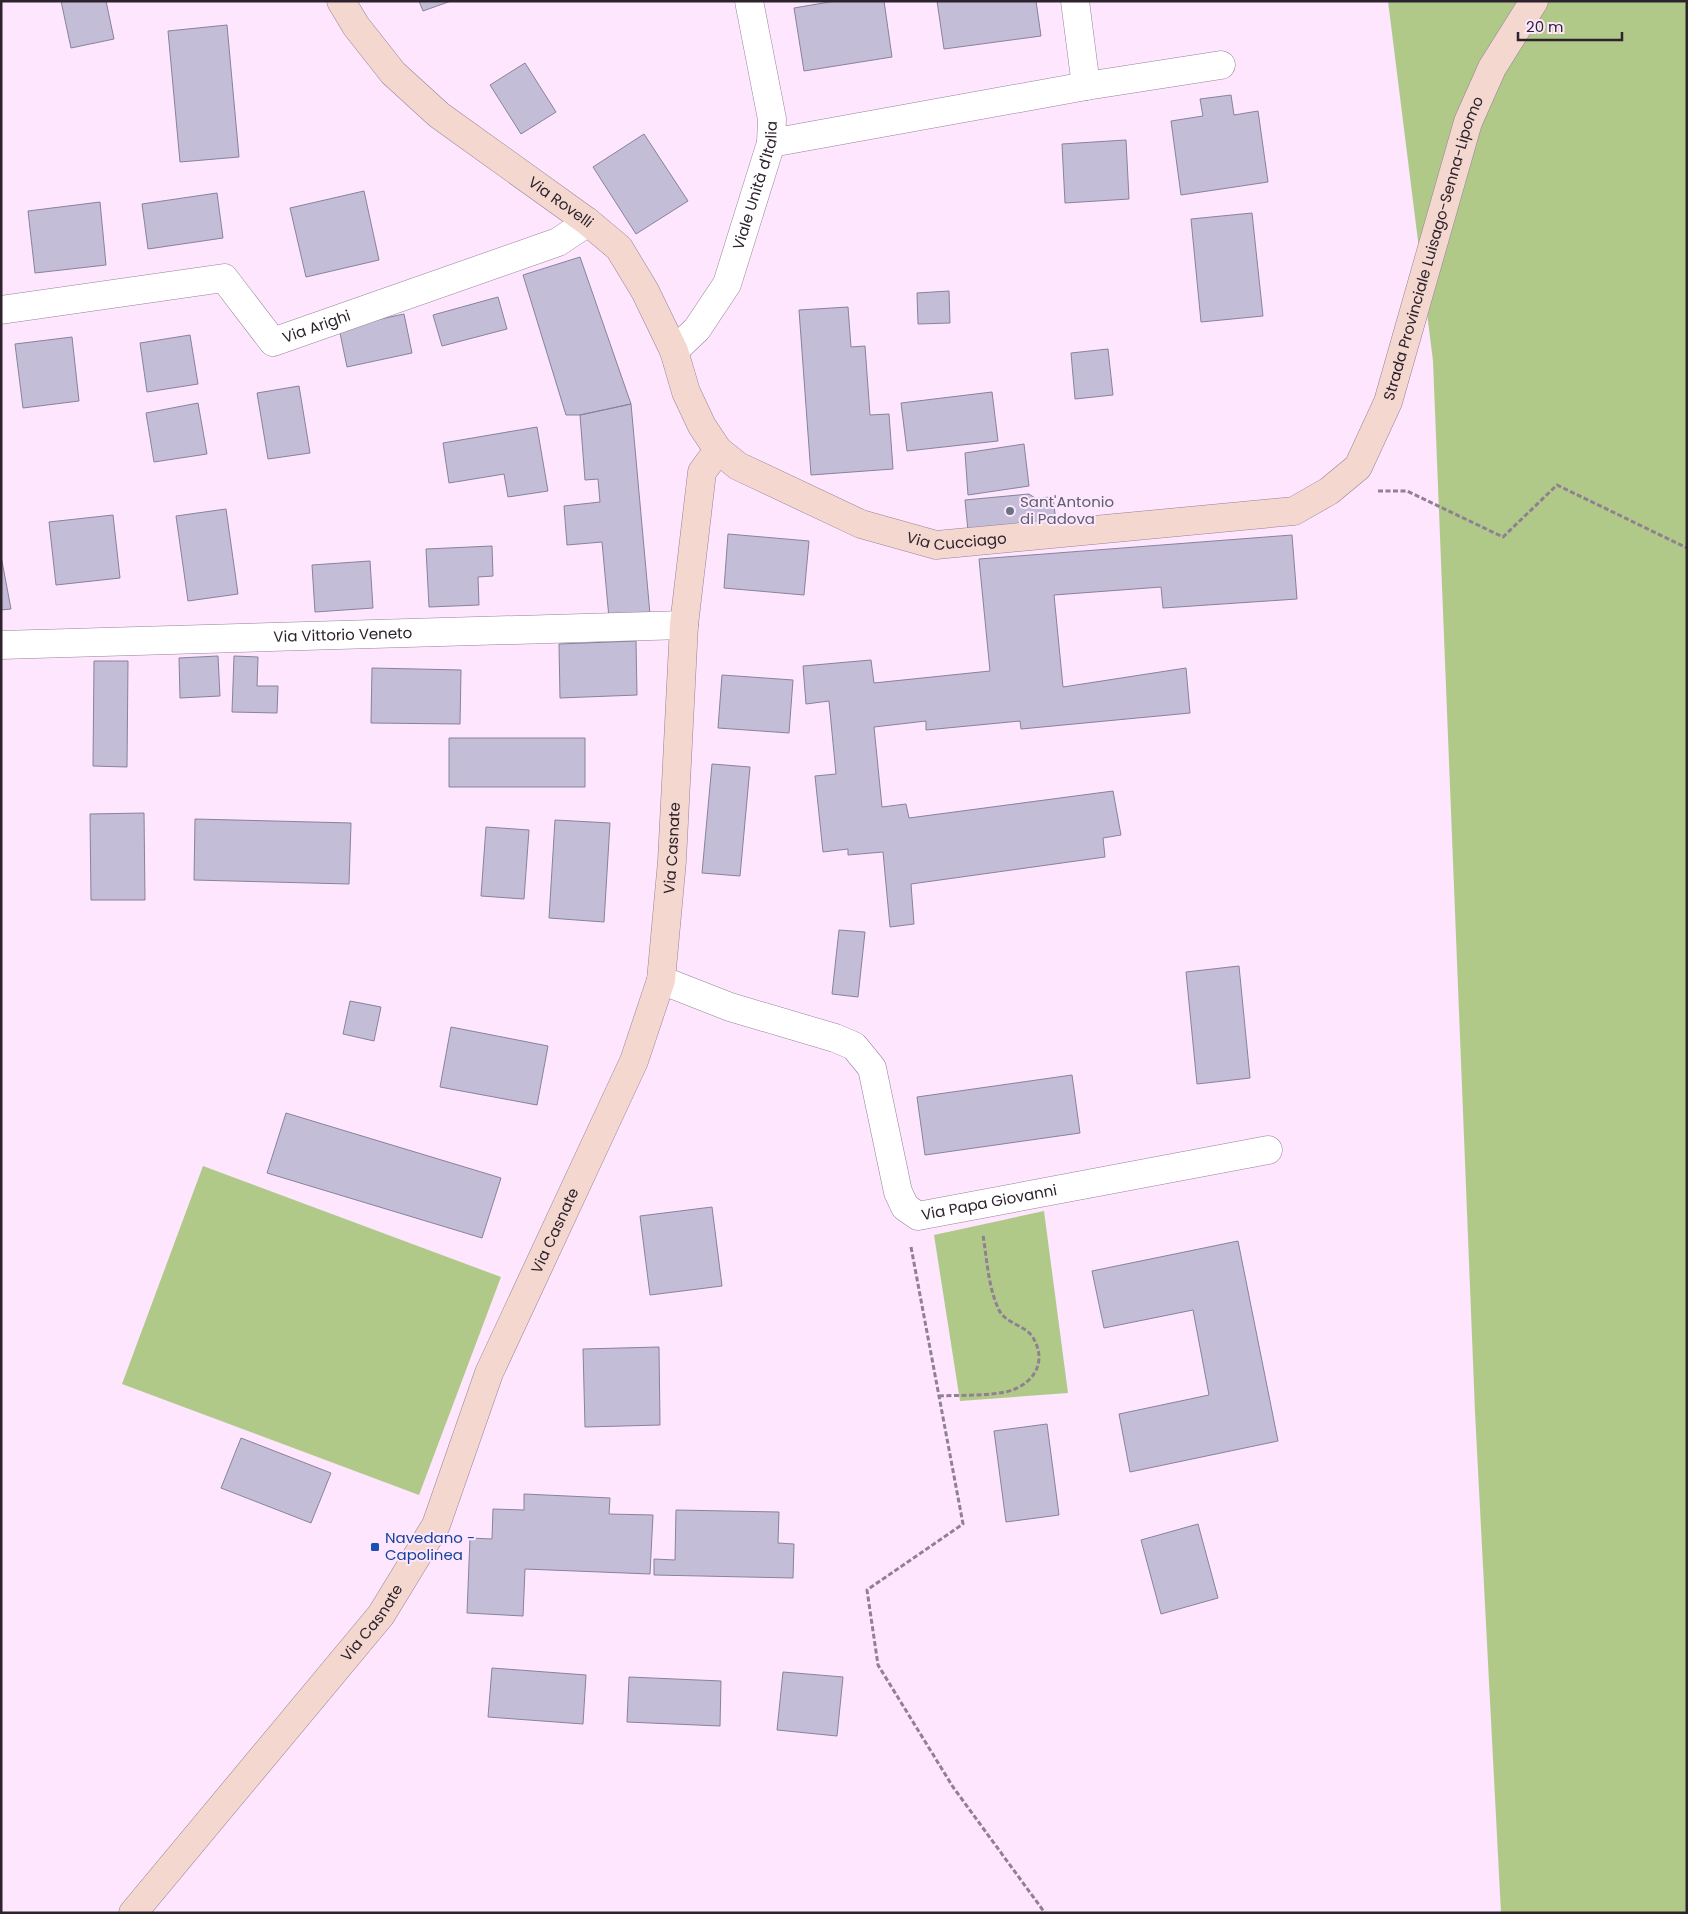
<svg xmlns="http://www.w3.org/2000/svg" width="1688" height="1914" font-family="Poppins,sans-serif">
<rect width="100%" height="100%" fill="#fde6fe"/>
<path fill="#b0c988" d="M1388 1H1687V1913H1501L1475 1412 1433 361Z
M203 1166 501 1277 419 1495 122 1384Z
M1044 1211 1068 1393 960 1401 934 1235Z"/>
<path fill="#c4bdd8" stroke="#88829b" d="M61 1H106L114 39 71 48Z
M419 1H451L423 11Z
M835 1H884L892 57 804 71 794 8Z
M937 1H1036L1041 36 944 49Z
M227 25 239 157 180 162 168 31Z
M525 63 556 112 521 134 490 85Z
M1231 95 1234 115 1258 111 1268 182 1181 195 1171 121 1203 116 1200 99Z
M644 134 688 201 636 234 593 167Z
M1126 140 1129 199 1065 203 1062 144Z
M364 191 379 260 306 277 290 208Z
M217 193 223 238 148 249 142 204Z
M100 202 106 265 35 273 28 211Z
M1252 213 1263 316 1201 322 1191 219Z
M580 257 631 404 580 415H566L523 275Z
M949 291 950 323 918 324 917 293Z
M498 297 507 329 442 346 433 315Z
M848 307 851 347 865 346 870 415 889 414 893 469 811 475 799 310Z
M404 314 412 353 347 367 339 328Z
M190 335 198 384 147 392 140 343Z
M72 337 79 401 23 408 15 344Z
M1108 349 1113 395 1075 399 1071 353Z
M299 386 310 453 268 459 257 393Z
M992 392 998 441 907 451 901 403Z
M198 403 207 454 154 462 146 413Z
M631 404 650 614 609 618 602 542 567 545 564 506 600 502 598 479 585 480 580 415Z
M537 427 548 491 508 497 504 474 449 483 443 443Z
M1024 444 1029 486 968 495 965 453Z
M1029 494 1035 498 1053 497 1056 522 969 541 965 500Z
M226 509 238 594 188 601 176 516Z
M113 515 120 578 56 585 49 522Z
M728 534 809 541 804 595 724 588Z
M1292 535 1297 599 1163 608 1161 587 1054 595 1063 687 1186 668 1190 713 1021 729 1020 721 926 730V721L874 727 882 807 906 804 909 818 1113 791 1121 835 1103 838 1105 857 911 884 914 924 890 927 883 852 848 855V849L823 852 815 776 836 774 829 701 806 704 803 666 871 660 874 683 990 671 979 559Z
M492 546 493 576 478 577 479 605 429 607 426 549Z
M1 556 11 609 1 610Z
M370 561 373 608 315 612 312 565Z
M636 641 637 695 560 698 559 644Z
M218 656 220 696 180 698 179 658Z
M234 656 258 657 257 686H278L277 713 232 712Z
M94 661H128L127 767 93 766Z
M372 668 461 670 460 724 371 723Z
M722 675 793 680 789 733 718 728Z
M449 738H585V787H449Z
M712 764 750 767 740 876 702 873Z
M144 813 145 900H91L90 814Z
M195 819 351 823 349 884 194 880Z
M555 820 610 823 604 922 549 918Z
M486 827 529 830 524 899 481 896Z
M839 930 865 932 858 997 832 994Z
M1239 966 1250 1078 1197 1084 1186 972Z
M350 1001 381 1007 374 1041 343 1034Z
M451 1027 548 1046 537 1105 440 1087Z
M1072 1075 1080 1133 925 1155 917 1097Z
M286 1113 501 1178 482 1238 267 1173Z
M712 1207 722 1286 650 1295 640 1216Z
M1238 1241 1278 1441 1130 1472 1119 1414 1209 1395 1193 1310 1104 1328 1092 1271Z
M659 1347 660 1425 585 1427 583 1349Z
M1047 1424 1059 1515 1006 1522 994 1431Z
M241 1438 331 1473 311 1523 221 1488Z
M524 1494 610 1498 609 1514 653 1515 650 1574 525 1569 523 1616 467 1613 470 1538 492 1539 493 1509 524 1510Z
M676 1510 779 1512 778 1543 794 1544 793 1578 654 1575V1559L675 1560Z
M1198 1524 1218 1598 1161 1614 1141 1540Z
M492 1668 586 1675 583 1724 488 1717Z
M783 1672 843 1677 837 1736 777 1730Z
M629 1677 721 1681 720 1726 627 1722Z"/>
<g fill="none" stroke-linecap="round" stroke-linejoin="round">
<defs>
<g id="street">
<path d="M1075 1 1086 86"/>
<path d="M771 143 1086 86 1221 65"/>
<path id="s1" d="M1 310 224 278 273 342 558 242 588 222"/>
<path id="s2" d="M674 351 697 329 727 284 771 143 772 119 749 1"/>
<path id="s3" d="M1 645 684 625"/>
<path id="s4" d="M661 980 730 1007 835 1038 854 1046 872 1068 898 1192 905 1207 918 1216 1268 1150"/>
</g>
<g id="secondary">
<path id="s5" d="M341 1 356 26 393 73 439 115 588 222 619 248 645 291 674 351 686 392 702 426 718 450 738 466 861 524 936 545 1294 511 1329 491 1358 467 1388 402 1468 122 1492 68 1534 1"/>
<path id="s6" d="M133 1913 381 1615 436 1525 489 1373 634 1061 661 980 672 861 684 625 702 472 718 450"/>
</g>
</defs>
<use href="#street" stroke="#968297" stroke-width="29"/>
<use href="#secondary" stroke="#968297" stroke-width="29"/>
<path stroke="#908091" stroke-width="3" stroke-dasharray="5 2.5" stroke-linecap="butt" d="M1378 491H1407L1503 537 1557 485 1687 548
M911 1247 963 1524 867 1590 878 1665 953 1787 1045 1913
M939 1396C960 1395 985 1396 1005 1392 1033 1386 1049 1362 1032 1336 1024 1325 1005 1323 999 1310 988 1287 987 1259 983 1235"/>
<use href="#street" stroke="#fff" stroke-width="28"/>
<use href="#secondary" stroke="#f4d7cf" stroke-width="28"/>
</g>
<circle fill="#6b7280" stroke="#fde6fe" stroke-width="2" cx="1010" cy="511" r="5"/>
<rect fill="#1a4fb4" stroke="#fde6fe" stroke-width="2" x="370" y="1542" width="10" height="10" rx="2.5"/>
<g text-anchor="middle" stroke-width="4" stroke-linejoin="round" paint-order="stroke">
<g font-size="15" fill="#2c232c" stroke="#fde6fe">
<text dy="5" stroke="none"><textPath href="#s2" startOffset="189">Viale Unità d'Italia</textPath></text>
<text dy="5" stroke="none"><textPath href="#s5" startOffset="301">Via Rovelli</textPath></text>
<text dy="5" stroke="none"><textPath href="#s5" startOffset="1510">Strada Provinciale Luisago-Senna-Lipomo</textPath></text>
<text dy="5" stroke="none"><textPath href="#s1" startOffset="352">Via Arighi</textPath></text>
<text dy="5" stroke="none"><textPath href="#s5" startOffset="861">Via Cucciago</textPath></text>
<text dy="5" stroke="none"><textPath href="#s3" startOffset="342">Via Vittorio Veneto</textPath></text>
<text dy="5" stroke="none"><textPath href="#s6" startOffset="1216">Via Casnate</textPath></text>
<text dy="5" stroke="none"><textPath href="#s4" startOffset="464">Via Papa Giovanni</textPath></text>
<text dy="5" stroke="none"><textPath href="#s6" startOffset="811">Via Casnate</textPath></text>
<text dy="5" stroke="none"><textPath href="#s6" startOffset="376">Via Casnate</textPath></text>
</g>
<g font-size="15" fill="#5b616d" stroke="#fde6fe" text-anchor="start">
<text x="1020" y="507">Sant'Antonio<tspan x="1020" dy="17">di Padova</tspan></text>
</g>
<g font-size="15" fill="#164399" stroke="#fde6fe" text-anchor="start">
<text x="385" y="1543">Navedano -<tspan x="385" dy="17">Capolinea</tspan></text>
</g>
</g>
<rect width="1688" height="1914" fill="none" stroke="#2c232c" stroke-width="5"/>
<path d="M1518 32v8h104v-8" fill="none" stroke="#2c232c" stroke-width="2.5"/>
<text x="1526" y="32" font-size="15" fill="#2c232c" stroke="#fde6fe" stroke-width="4" paint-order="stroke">20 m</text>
</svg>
